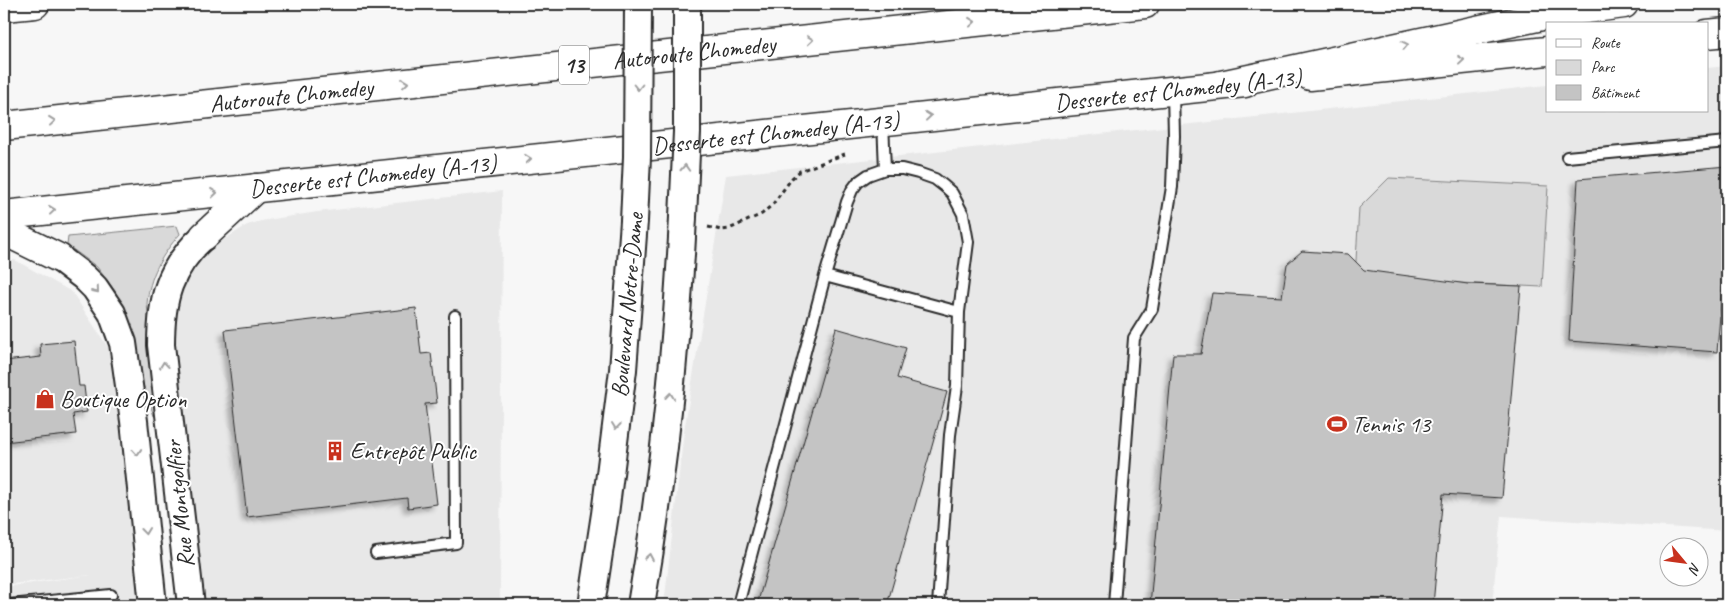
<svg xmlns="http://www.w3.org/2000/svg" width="1731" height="609" font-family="Caveat,sans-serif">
<defs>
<filter id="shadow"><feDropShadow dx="-4.5" dy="4.5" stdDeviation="2.5" flood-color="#0004"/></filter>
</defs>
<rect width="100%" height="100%" fill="#f7f7f7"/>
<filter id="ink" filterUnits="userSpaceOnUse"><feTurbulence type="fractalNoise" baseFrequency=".02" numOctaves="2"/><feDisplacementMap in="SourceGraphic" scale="10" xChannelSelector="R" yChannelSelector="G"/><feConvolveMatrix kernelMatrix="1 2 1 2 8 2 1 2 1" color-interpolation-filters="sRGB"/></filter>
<g filter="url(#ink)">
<path fill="#e8e8e8" d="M1727 66V531L1501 516 1492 605H664L684 431 726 175 1547 85V111H1707V68Z
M502 191 500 599 423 605H201L171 326 176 300 193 270 205 256 219 243 247 225 261 221 317 212Z
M15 260 72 292 111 352 142 605H4V587L91 575 4 585V261Z"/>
<path fill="#d9d9d9" stroke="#828282" d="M1389 178 1548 186 1542 287 1355 278 1359 208Z
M177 226 180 234C162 254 149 277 147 304L158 416H154L138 370 122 305 115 291 97 267 67 245 68 237Z"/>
<path fill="#c4c4c4" stroke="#2b2b2b" filter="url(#shadow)" d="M1727 166V267L1724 266 1717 352 1569 341 1578 179Z
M1302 251 1348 254 1364 270 1468 284 1521 286 1502 498 1443 494 1433 605H1150L1173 354H1201L1212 293 1282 297 1287 264Z
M416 308 421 354 431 353 437 403 425 404 437 504 408 508 407 498 247 517 225 330Z
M836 328 906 348 897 378 947 392 936 432 887 605H757Z
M74 341 79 386H84L87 412 73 414 76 434 4 442V361L41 357 40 344Z"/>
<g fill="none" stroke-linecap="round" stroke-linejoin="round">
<defs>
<path id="service" d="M883 122 885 169
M1567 157 1727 142
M825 276 959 312
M376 553 456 543 455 316
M10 605 111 595
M738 605 825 276 847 202 852 190 858 182 868 175 885 169H902L918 173 935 179 944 186 952 193 963 214 968 242 959 312 957 386 950 435 938 605
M1114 605 1134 338 1152 309 1172 187 1174 136 1173 91"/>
<path id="tertiary" d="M59 258 84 277 95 288 112 313 123 343 134 421 153 605
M191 605 161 345C161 298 169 268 204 236
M591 605 605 514 623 370 634 221
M641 605C663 477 677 347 683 217"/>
<g id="primary">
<path d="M1707 34 1727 32"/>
<path d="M1310 76 1547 51"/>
<path id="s1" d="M4 215 1245 83"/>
<path d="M4 231 59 258"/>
<path d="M204 236 256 188"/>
</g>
<g id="motorway">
<path d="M4 7 35 4"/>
<path d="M1221 85 1556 13 1624 4"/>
<path id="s2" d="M4 126 1145 4"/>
</g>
</defs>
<use href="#service" stroke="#2b2b2b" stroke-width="14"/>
<use href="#tertiary" stroke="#2b2b2b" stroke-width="30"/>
<use href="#primary" stroke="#2b2b2b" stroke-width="31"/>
<use href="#motorway" stroke="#2b2b2b" stroke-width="31"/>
<path stroke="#2b2b2b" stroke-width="3" stroke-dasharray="4 4" stroke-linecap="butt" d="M708 227 721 230 729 229 762 214 773 204 792 178 800 171 845 154"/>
<use href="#service" stroke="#fff" stroke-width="10"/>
<use href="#tertiary" stroke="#fff" stroke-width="26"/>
<use href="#primary" stroke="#fff" stroke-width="28"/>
<use href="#motorway" stroke="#fff" stroke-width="28"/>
<defs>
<path id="tertiary-bridge" d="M683 217 687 132V4
M634 221 637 157 638 4"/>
</defs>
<use href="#tertiary-bridge" stroke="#2b2b2b" stroke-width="30" stroke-linecap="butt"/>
<use href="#tertiary-bridge" stroke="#fff" stroke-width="26"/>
</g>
<defs><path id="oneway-chevron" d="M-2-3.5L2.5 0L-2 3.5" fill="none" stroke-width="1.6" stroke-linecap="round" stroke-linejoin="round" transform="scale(1.25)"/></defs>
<g stroke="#a0a0a0">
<use href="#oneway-chevron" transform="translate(972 22) rotate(-6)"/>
<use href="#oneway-chevron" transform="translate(810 40) rotate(-6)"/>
<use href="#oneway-chevron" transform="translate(1405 45) rotate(-12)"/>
<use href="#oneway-chevron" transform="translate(1461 60) rotate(-6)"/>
<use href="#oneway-chevron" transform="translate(405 83) rotate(-6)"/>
<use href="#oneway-chevron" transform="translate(638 87) rotate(90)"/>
<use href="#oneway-chevron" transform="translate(928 116) rotate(-6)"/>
<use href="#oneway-chevron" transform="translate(52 121) rotate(-6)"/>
<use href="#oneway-chevron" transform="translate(528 159) rotate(-6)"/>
<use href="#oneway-chevron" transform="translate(685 168) rotate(-87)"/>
<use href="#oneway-chevron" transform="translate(214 193) rotate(-6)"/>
<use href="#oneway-chevron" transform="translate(52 210) rotate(-6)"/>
<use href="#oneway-chevron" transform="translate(96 290) rotate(50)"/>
<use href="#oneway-chevron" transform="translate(164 365) rotate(-96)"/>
<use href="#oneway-chevron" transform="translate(670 396) rotate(-84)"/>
<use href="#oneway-chevron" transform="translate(616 426) rotate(97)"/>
<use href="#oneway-chevron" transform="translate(137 452) rotate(85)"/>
<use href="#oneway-chevron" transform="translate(145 531) rotate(84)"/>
<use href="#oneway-chevron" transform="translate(649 557) rotate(-80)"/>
</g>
</g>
<defs>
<symbol id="shop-bare" viewBox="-9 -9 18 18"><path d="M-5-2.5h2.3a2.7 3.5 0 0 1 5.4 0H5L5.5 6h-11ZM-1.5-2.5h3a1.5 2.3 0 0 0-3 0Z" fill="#c8321e" stroke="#fff" stroke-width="2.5" paint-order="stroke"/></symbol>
<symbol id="stadium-bare" viewBox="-9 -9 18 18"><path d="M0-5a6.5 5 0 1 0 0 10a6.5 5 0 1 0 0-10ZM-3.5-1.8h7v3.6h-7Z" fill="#c8321e" stroke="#fff" stroke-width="2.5" paint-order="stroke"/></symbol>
<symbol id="building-bare" viewBox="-9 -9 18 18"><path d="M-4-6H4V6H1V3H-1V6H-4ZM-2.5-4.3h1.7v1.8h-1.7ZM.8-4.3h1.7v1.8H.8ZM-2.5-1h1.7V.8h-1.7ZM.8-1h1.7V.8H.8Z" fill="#c8321e" stroke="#fff" stroke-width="2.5" paint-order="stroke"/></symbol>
</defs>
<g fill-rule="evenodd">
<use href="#shop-bare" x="31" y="385" width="28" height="28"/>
<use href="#stadium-bare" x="1323" y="410" width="28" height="28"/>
<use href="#building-bare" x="321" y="437" width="28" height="28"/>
</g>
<g text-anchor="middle" stroke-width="4" stroke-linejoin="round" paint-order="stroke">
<rect fill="#fff" stroke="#6b6b6b" stroke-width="1" x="559" y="45.5" width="30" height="39" rx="4"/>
<g font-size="22" font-weight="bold" fill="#2b2b2b">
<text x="574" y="73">13</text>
</g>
<g font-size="24" fill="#2b2b2b" stroke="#fff">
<text dy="8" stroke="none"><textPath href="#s2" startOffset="694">Autoroute Chomedey</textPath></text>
<text transform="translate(1178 90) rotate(-6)" y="8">Desserte est Chomedey (A-13)</text>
<text dy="8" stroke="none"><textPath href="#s2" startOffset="289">Autoroute Chomedey</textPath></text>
<text dy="8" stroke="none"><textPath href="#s1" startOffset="776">Desserte est Chomedey (A-13)</textPath></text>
<text dy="8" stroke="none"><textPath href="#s1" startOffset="371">Desserte est Chomedey (A-13)</textPath></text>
<text transform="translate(627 305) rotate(-85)" y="8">Boulevard Notre-Dame</text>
<text transform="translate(179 504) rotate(-96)" y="8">Rue Montgolfier</text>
</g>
<g font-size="24" fill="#2b2b2b" stroke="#fff" text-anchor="start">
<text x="60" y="407">Boutique Option</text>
<text x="1352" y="432">Tennis 13</text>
<text x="350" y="459">Entrepôt Public</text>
</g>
</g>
<rect width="1731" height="609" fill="none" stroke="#fff" stroke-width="20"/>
<rect x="10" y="10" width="1711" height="589" fill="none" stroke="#2b2b2b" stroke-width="2" filter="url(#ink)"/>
<rect x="1546" y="22" width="162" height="90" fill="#ffffff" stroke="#aaaaaa"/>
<rect x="1556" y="39" width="25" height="8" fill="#ffffff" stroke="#aaaaaa"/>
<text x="1591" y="48" font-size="15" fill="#2b2b2b">Route</text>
<rect x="1556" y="60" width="25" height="15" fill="#d9d9d9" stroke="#aaaaaa"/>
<text x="1591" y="72" font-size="15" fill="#2b2b2b">Parc</text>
<rect x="1556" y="85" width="25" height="15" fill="#c4c4c4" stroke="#aaaaaa"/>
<text x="1591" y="98" font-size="15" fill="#2b2b2b">Bâtiment</text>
<g transform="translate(1684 562) rotate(119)"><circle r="24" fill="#ffffff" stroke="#aaaaaa"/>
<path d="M0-4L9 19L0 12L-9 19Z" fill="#c8321e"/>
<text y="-8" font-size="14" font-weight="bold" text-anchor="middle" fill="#2b2b2b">N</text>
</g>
</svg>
